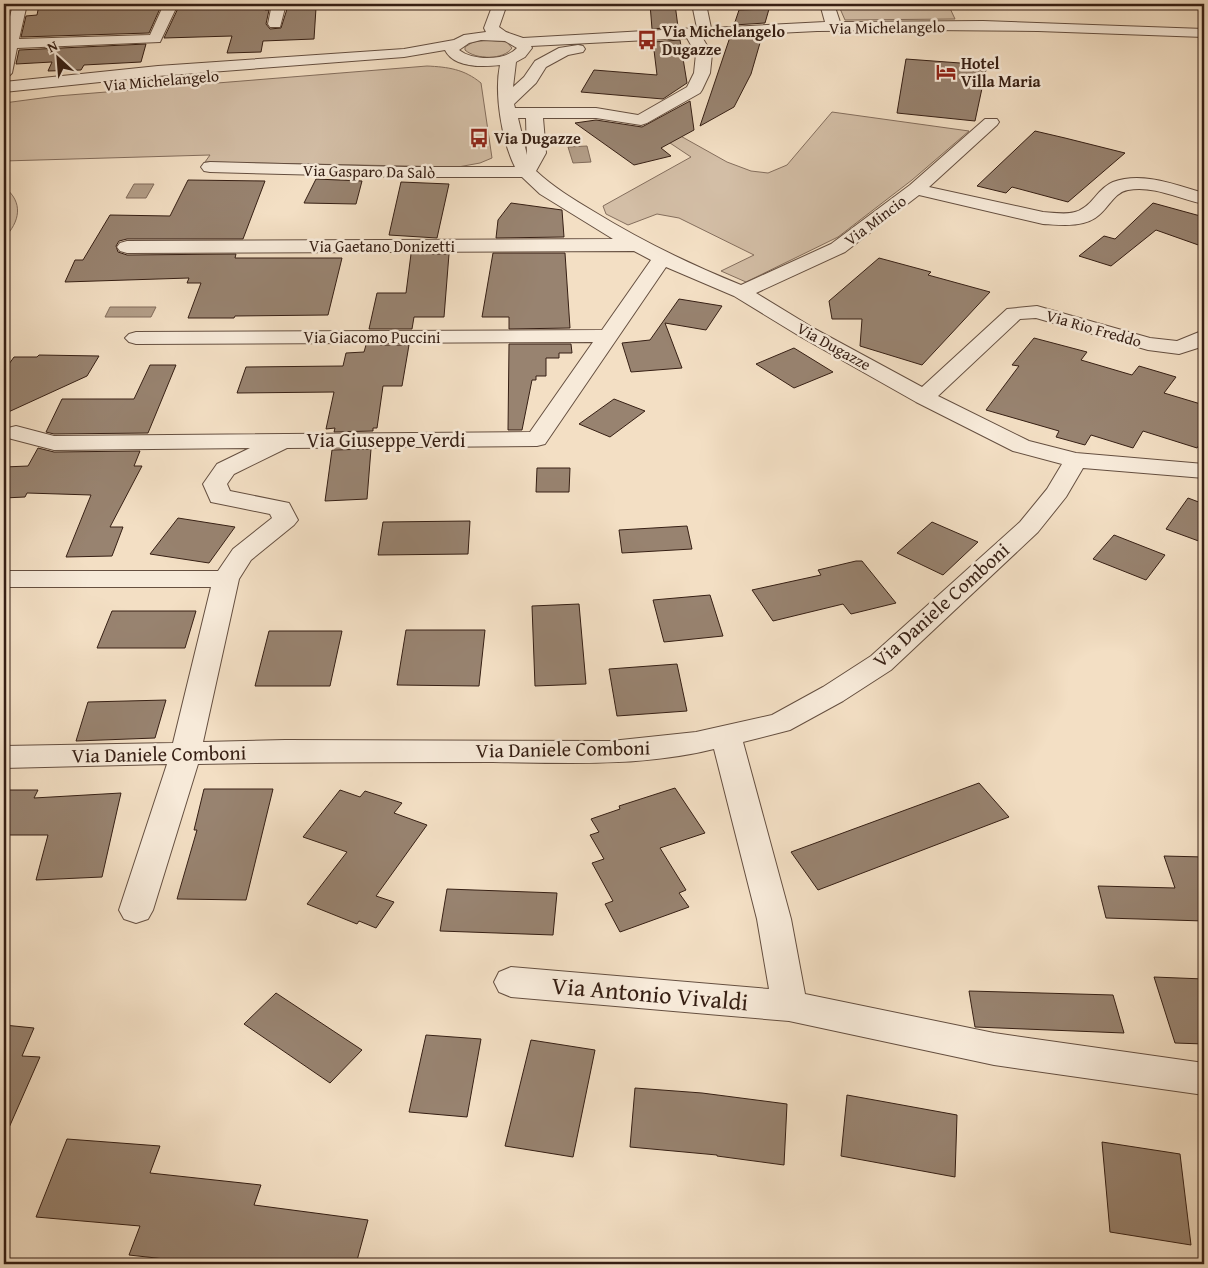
<svg xmlns="http://www.w3.org/2000/svg" width="1208" height="1268" font-family="'Gentium Book Plus',serif">
<rect width="100%" height="100%" fill="#f3dfc4"/>
<filter id="stains"><feTurbulence type="fractalNoise" baseFrequency=".004" numOctaves="4"/><feColorMatrix values="0 0 0 0 .2 0 0 0 0 .09 0 0 0 0 .02 0 0 0 .5 -.17"/></filter>
<radialGradient id="worn" r=".72"><stop offset=".6" stop-color="#630" stop-opacity="0"/><stop offset="1" stop-color="#630" stop-opacity=".3"/></radialGradient>
<path fill="#d3bea6" stroke="#846e5d" d="M838 4H948L955 19 845 20Z
M487 40 507 42 512 48C504 60 476 60 465 50V47L473 42Z
M427 66C448 67 464 69 481 83L492 158 480 163 458 167 205 162 210 155 4 161V103L57 96Z
M832 112 969 131 912 180 838 237 746 282 721 271 754 255 679 218 657 214 628 225 606 214 603 206 691 157 664 139 677 134 727 162 751 171 768 173 787 165Z
M4 187C24 202 20 222 4 238Z"/>
<path fill="#b39e88" stroke="#816b5a" d="M587 146 591 162 573 163 568 147Z
M134 184H154L146 198H126Z
M110 307H156L151 317H105Z"/>
<path fill="#988370" stroke="#361f14" d="M156 4H162L149 33 21 37 26 16 37 15 39 5Z
M180 4H215L214 6 266 4 265 10H269L266 24 270 29 281 28 287 9 316 8 314 39 263 41 261 52 227 53 232 36 164 38Z
M650 4H675L678 27 652 29Z
M769 9 765 23 734 25 739 10Z
M762 36 751 74 734 107 700 126 730 37Z
M680 40 687 83 663 99 581 92 594 70 657 75 653 42Z
M146 44 141 62 84 65 81 70 48 71 52 62 16 64 19 50Z
M906 59 987 65 975 121 897 113Z
M690 101 694 130 661 148 671 156 634 165 575 123 596 120 642 127Z
M1035 131 1065 138 1125 153 1068 202 1012 187 1006 193 977 186Z
M316 179 362 181 356 204 304 203Z
M188 180 265 181 243 239H127L119 241 116 246 118 252 127 255 236 254 235 258H342L328 315 235 316 234 318H188L201 283H187L189 278 65 282 75 260H83L110 215 170 216Z
M401 182 449 184 437 238 389 235Z
M511 203 562 210 564 237 496 238 498 220Z
M1153 203 1204 217V247L1156 230 1111 266 1079 256 1104 236 1115 239Z
M493 253H565L570 328 509 329V317H482Z
M411 254H449L444 317H414L412 329H369L377 293H406Z
M879 258 931 272 928 275 990 292 922 365 860 346 862 319H832L829 301Z
M679 299 722 306 706 330 665 323 682 368 631 372 622 343 650 340Z
M1034 338 1087 352 1081 360 1132 375 1139 366 1176 377 1164 393 1204 405V437L1197 448 1143 431 1133 448 1091 435 1085 445 1056 437 1059 431 986 410 1019 366 1012 365Z
M509 344H571L572 353H559V358H546V376H536V380H532L522 430H508Z
M366 345H409L402 386H383L377 428H373V431L334 432 335 428 326 429 334 392 237 393 246 367 343 366 346 353 364 352Z
M794 348 833 372 794 388 756 364Z
M39 355 99 356 87 376 4 414V371L14 357H37Z
M150 365H176L148 433 54 434 46 432 62 399H134Z
M614 399 645 411 610 437 579 424Z
M38 448 54 452 140 451 134 466H142L110 527H123L112 556 66 557 91 495 27 493 25 497 4 498V467L28 466Z
M371 449 367 499 325 501 332 450Z
M537 468H570L569 492H536Z
M1188 498 1204 504V543L1166 529Z
M178 518 235 527 209 563 150 554Z
M470 521 468 554 378 555 383 522Z
M932 522 978 542 943 575 897 553Z
M687 526 692 549 622 553 619 530Z
M1114 535 1165 555 1146 580 1093 559Z
M856 561H862L896 603 851 614 843 604 773 621 752 590 821 575 818 570Z
M710 595 723 636 664 642 653 600Z
M579 604 586 684 535 686 532 606Z
M112 611H196L185 648H97Z
M406 630H485L479 686 397 685Z
M269 631H342L330 686H255Z
M677 664 687 711 617 716 609 669Z
M166 700 155 738 76 741 88 702Z
M979 783 1009 817 818 890 791 852Z
M675 788 705 833 660 848 686 890 679 893 689 907 620 932 605 904 613 901 592 863 604 859 590 835 599 832 591 819 620 809 619 806Z
M204 789H273L246 900 177 899 197 830H194Z
M4 790H38L34 798 121 793 102 877 36 880 48 835H4Z
M340 790 360 797 365 791 402 803 394 813 427 825 376 896 394 902 376 928 359 921 357 924 307 904 347 852 303 837Z
M1164 856 1204 857V921L1106 918 1098 886 1175 888Z
M447 889 557 893 553 935 440 931Z
M1154 977 1204 979V1044L1175 1043Z
M969 991 1113 995 1124 1033 975 1027Z
M276 993 362 1050 330 1083 244 1024Z
M4 1025 34 1028 22 1056 40 1057 4 1139Z
M426 1035 481 1039 467 1117 409 1112Z
M531 1040 595 1050 573 1157 505 1146Z
M635 1088 702 1093 787 1104 784 1165 717 1156V1155L630 1147Z
M847 1095 957 1115 955 1177 841 1156Z
M67 1139 160 1146 150 1173 261 1185 254 1205 368 1220 356 1264H210L129 1255 140 1226 36 1217Z
M1102 1142 1180 1154 1191 1245 1110 1232Z"/>
<g fill="none" stroke-linecap="round" stroke-linejoin="round">
<defs>
<path id="minor" d="M13 4H27L19 39 150 35 164 4H178L160 42 17 48 12 73 9 76 4 78V42Z
M272 4H286L280 27H270L268 24Z
M493 4H507L499 27 506 32 523 38 697 28 692 4H706L711 28 825 22 820 4H834L840 22 983 21 1204 29V37L1038 31 928 30 817 31 702 37 712 54 710 73 702 90 700 93 647 123 641 125 596 118H543L546 153 536 171C553 187 573 199 593 211 640 240 689 264 741 285L831 244 910 185 985 119H997L999 122 997 125 929 187 1043 212C1067 214 1079 217 1095 197 1100 191 1106 185 1113 182 1142 171 1176 185 1204 193V204C1180 199 1153 185 1128 190 1115 192 1109 207 1099 215 1085 228 1061 225 1043 224L919 195 845 252 756 293 815 329 922 387 1007 309 1037 306 1150 338 1177 341 1204 330V346L1179 354 1148 350 1036 318 1020 319 938 396 1029 441 1076 453 1204 464V478L1083 468 1066 497 1038 532 891 670 843 701 790 730 743 742 791 919 805 994 994 1033 1204 1063V1095L994 1065 789 1021 511 997 499 992 494 982 499 972 511 967 769 989 757 919 714 749C642 767 566 763 493 762 394 762 296 762 198 764L153 910 148 919 136 923 124 919 119 910 167 764 4 768V746L173 743 211 587H4V571H218L233 549 272 518 270 514 211 502 203 484 217 464 250 448 54 450 8 438 4 433 8 428 16 426 54 436 530 432 593 342 136 344 129 342 125 338 129 334 136 332 602 330 651 260 634 251 127 253 120 251 117 247 120 243 127 241 613 239 540 194 522 177H405L210 172 204 171 201 167 204 163 210 162 405 167H515C502 141 494 94 500 65 483 67 454 68 445 50L404 57 158 76 4 92V82L158 66 404 49 454 40 464 35 486 32 484 28ZM687 38 696 54 694 73 687 87 638 115 596 108H515L514 104 536 83 546 67 568 55 583 52 585 49 583 46 578 45 559 48 535 61 524 77 513 87 516 62 525 57 532 48 531 46ZM481 40 505 41 517 48C505 61 473 61 459 50L469 43ZM518 118H526L527 155ZM666 267 734 296 801 337 916 402 1013 451 1062 464 1047 489 1020 522 871 656 823 687 772 715 696 732 611 741 285 740 203 742 239 579 251 560 294 525 298 520 289 503 230 491 227 484 234 474 287 448 537 446 545 444Z"/>
</defs>
<use href="#minor" stroke="#654f40" stroke-width="2"/>
<use href="#minor" fill="#f7ead9" fill-rule="evenodd"/>
</g>
<defs>
<symbol id="bus-bare" viewBox="-9 -9 18 18"><path d="M-5-6H5V4H4V6H2V4H-2V6H-4V4H-5ZM-3.5-4V0h7V-4ZM-3.5 1.2v1.5H-2V1.2ZM2 1.2v1.5H3.5V1.2Z" fill="#8f2418" stroke="#f7ead9" stroke-width="2.5" paint-order="stroke"/></symbol>
<symbol id="hotel-bare" viewBox="-9 -9 18 18"><path d="M-6-4.5h1.5V1H6V5H4.5V3h-9V5H-6ZM-4 0a1.8 1.8 0 1 1 3.6 0ZM.5 0V-2.5h3Q6-2.5 6 0Z" fill="#8f2418" stroke="#f7ead9" stroke-width="2.5" paint-order="stroke"/></symbol>
</defs>
<g fill-rule="evenodd">
<use href="#bus-bare" x="633" y="26" width="28" height="28"/>
<use href="#hotel-bare" x="932" y="58" width="28" height="28"/>
<use href="#bus-bare" x="465" y="124" width="28" height="28"/>
</g>
<g text-anchor="middle" stroke-width="5" stroke-linejoin="round" paint-order="stroke">
<g font-size="16" fill="#361f14" stroke="#f7ead9">
<text transform="translate(887 27) rotate(-1)" y="6">Via Michelangelo</text>
<text transform="translate(161 80) rotate(-5)" y="6">Via Michelangelo</text>
<text transform="translate(369 171) rotate(1)" y="6">Via Gasparo Da Salò</text>
<text transform="translate(875 220) rotate(-37)" y="6">Via Mincio</text>
<text x="382" y="252">Via Gaetano Donizetti</text>
<text transform="translate(1094 328) rotate(16)" y="6">Via Rio Freddo</text>
<text x="372" y="343">Via Giacomo Puccini</text>
<text transform="translate(834 346) rotate(29)" y="6">Via Dugazze</text>
</g>
<g font-size="16" font-weight="bold" fill="#361f14" stroke="#f7ead9" text-anchor="start">
<text x="662" y="37">Via Michelangelo<tspan x="662" dy="18">Dugazze</tspan></text>
<text x="961" y="69">Hotel<tspan x="961" dy="18">Villa Maria</tspan></text>
<text x="494" y="144">Via Dugazze</text>
</g>
<g font-size="20" fill="#361f14" stroke="#f7ead9">
<text x="386" y="447">Via Giuseppe Verdi</text>
<text transform="translate(941 605) rotate(-42)" y="7">Via Daniele Comboni</text>
<text transform="translate(563 749) rotate(-1)" y="7">Via Daniele Comboni</text>
<text transform="translate(159 754) rotate(-1)" y="7">Via Daniele Comboni</text>
</g>
<g font-size="24" fill="#361f14" stroke="#f7ead9">
<text transform="translate(650 994) rotate(5)" y="8">Via Antonio Vivaldi</text>
</g>
</g>
<rect width="1208" height="1268" fill="none" stroke="#f3dfc4" stroke-width="20"/>
<rect x="5" y="5" width="1198" height="1258" fill="none" stroke="#361f14" stroke-width="2.5"/>
<rect x="10" y="10" width="1188" height="1248" fill="none" stroke="#361f14"/>
<g transform="translate(58 58) rotate(334)" stroke="#f7ead9" stroke-width="4" paint-order="stroke">
<path d="M0-4L9 19L0 12L-9 19Z" fill="#361f14"/>
<text y="-8" font-size="14" font-weight="bold" text-anchor="middle" fill="#361f14">N</text>
</g>
<rect width="100%" height="100%" filter="url(#stains)"/>
<rect width="100%" height="100%" fill="url(#worn)"/>
</svg>
